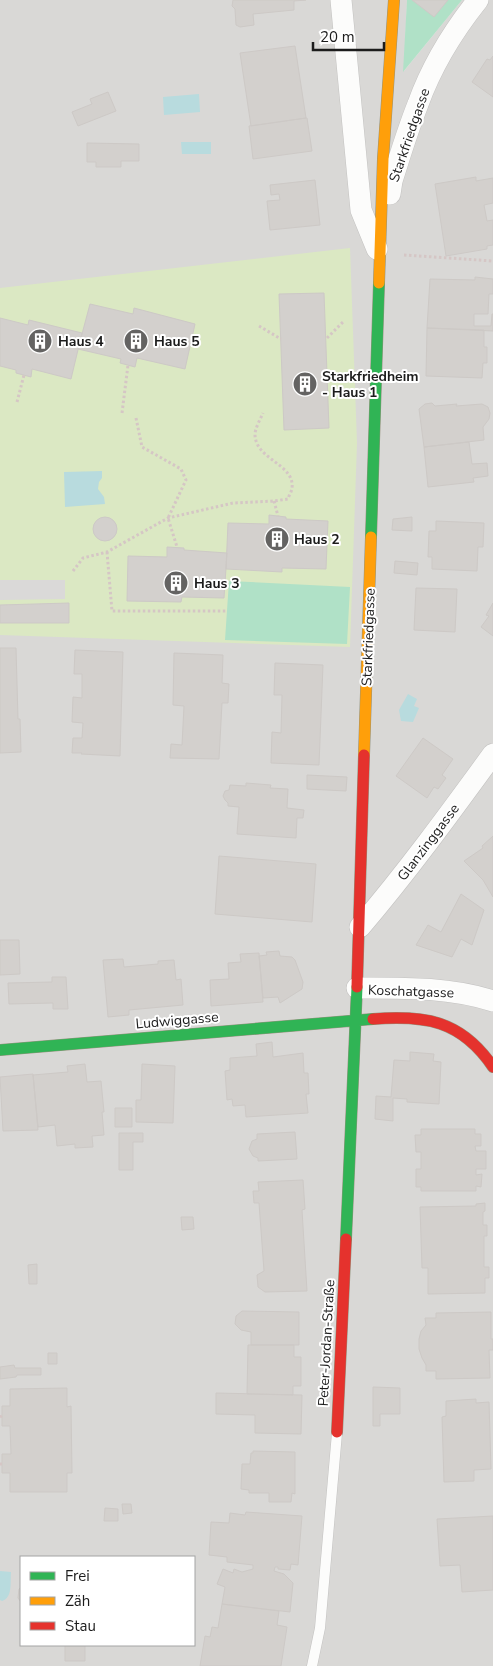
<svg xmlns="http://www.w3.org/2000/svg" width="493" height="1666" font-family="'Nunito Sans',sans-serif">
<rect width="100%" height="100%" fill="#eae8e5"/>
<path fill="#d9d8d6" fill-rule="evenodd" d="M0 0H407L404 71 462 0H493V1666H0ZM21 1557H194V1645H21Z"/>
<path fill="#dbe8c3" d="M350 248 357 443 350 647 0 635V288Z"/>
<path fill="#b0e1c7" d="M407 0H462L403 72Z
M229 581 350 587 347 644 225 640Z"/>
<path fill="#dad9d8" d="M0 580H65V599L0 600Z"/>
<path fill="#b8dbde" d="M199 94 200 112 164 115 163 97Z
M181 142H211V154H182Z
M102 471V478L99 482 98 489 104 497 105 504 65 507 64 472Z
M408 694 417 699 414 706 419 708 413 722 401 721 399 710Z
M0 1571 11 1572C10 1582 13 1598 2 1601L0 1600Z"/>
<path fill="#d3d0cd" stroke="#cdc9c6" d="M233 0H306L294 1V10L253 14 254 25 240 27 236 25 235 9 232 6Z
M412 0H448L434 17Z
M295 46 306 118 251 126 240 53Z
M493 56V97L472 82 487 59 490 60Z
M108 92 116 111 78 126 72 112 92 104 90 99Z
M306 118H307L312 151 253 159 249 126Z
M87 143 139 144V161H121V167H96V162H87Z
M476 177V181L493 178V203L484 205 487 221 493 220V245L487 246V249L446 256 435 184Z
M315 180 320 225 270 230 267 201 280 200 279 194 271 195 270 185Z
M475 277 493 279V294H489L488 314H474V326H491L492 314H493V331L427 328 430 279 475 280Z
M324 293 329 428 284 430 279 294Z
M90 304 133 314 134 308 195 324 185 369 137 358 135 367 120 363 121 359 78 349Z
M0 318 28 325 29 320 82 333 71 379 32 369 31 377 16 373V370L0 366Z
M427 328 484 330V347H487V363H483L482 378 426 376Z
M432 403 435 406 457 404 456 406 482 404 488 407 490 413 489 419 483 427 484 440 424 447 419 409 425 404Z
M469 442 472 464 487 463 488 476 473 478 474 482 428 487 424 447Z
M269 515 286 517V519L328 521 326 569 282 568V572L226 569 228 523 269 524Z
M412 517V531L392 530 393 519Z
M93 529a12 12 0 1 1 24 0a12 12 0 1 1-24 0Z
M436 521 484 523 483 547H478L477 571 432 569V557H428L429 531H436Z
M167 547 184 548V550L227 553 224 598 182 597 181 602 127 601 128 556 167 557Z
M395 561 418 563 417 575 394 573Z
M416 588 457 589 455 632 414 630Z
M69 603V623H0V605Z
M493 603V636L481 627 489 616 486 615Z
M0 648H16L18 719H20L21 752 0 753Z
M75 650 123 652 120 756 81 754 82 753H72L73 738H82L83 723 72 722 73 697 82 698V674H74Z
M174 653 223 655 222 683 229 684 228 703H222L219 759 170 758 171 744 182 745 184 706 173 705Z
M275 663 323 665 319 765 271 763 272 732 281 733 282 695H274Z
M423 738 453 759 442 775 446 778 438 789 434 787 427 798 396 776Z
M307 775 347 777 346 791 307 789Z
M246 783 271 785 270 788 288 789 287 808 304 810 303 818H297L296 838 237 834 239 807 228 806V803L225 800 223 796 225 791 229 790 230 785 246 786Z
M493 836V897L483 880 464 861 483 848 482 846Z
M219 856 316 864 312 922 215 914Z
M461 894 484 910 472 945 461 939 452 957 416 945 428 925 441 932Z
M0 940H19L20 974 0 975Z
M279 951 280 956 292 957 295 960 303 982 302 989 280 1003 278 997 263 998 259 956 267 955 266 952Z
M259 953 263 1002 211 1006 210 980 229 979 228 963 241 962 240 954Z
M123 959 124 967 158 964V961L174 960 176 980 181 979 183 1005 129 1010V1015L108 1017 103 960Z
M52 977H66L68 1009H53V1003L9 1004 8 983 52 982Z
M272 1042 273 1057 303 1053 304 1073H308L309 1094H306L308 1113 246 1117 245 1105 233 1106 232 1099 227 1100 225 1071 230 1070V1058L257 1056 256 1044Z
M410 1052 434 1054 433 1061 441 1062 439 1104 407 1102V1099L393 1098V1121L375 1119 376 1096 391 1097 394 1060 410 1061Z
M85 1064 87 1082 101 1081 104 1112H102L104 1135 92 1136 93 1147 75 1148V1144L57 1146 55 1125 38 1127 33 1075 68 1072 67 1066Z
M142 1064 175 1066 173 1123 136 1122V1100H141Z
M33 1074 38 1130 3 1131 0 1077Z
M115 1108H132V1127H115Z
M421 1129H475V1134H481V1146H475L476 1151H486V1169H476V1175L482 1174 481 1187 476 1186V1191H421V1187H416V1169H421V1152H416L415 1135H421Z
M295 1132 297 1159 258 1161V1158L253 1156 249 1149 252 1141 257 1139V1134Z
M119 1133H143V1142H133V1170H119Z
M303 1180 305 1209 302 1210 307 1291 265 1292 258 1287 257 1275 264 1271 259 1203H254L253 1191H259L258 1182Z
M485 1203V1211L483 1212V1225H487V1236H484V1267H489V1278H485V1293L428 1294V1268H422L420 1207 476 1206V1204Z
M181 1217H193L194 1229 182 1230Z
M37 1264V1284H29L28 1265Z
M242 1311 299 1312V1345H251V1332L241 1330 235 1324 236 1316Z
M491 1312V1339H493V1350H489L490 1378 436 1379V1371H426V1365L422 1358 419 1349V1339L421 1331 426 1325 425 1318H436V1313Z
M248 1345H294V1357H301V1386H293V1395L247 1394Z
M48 1353H57V1364H48Z
M14 1365 15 1368H41V1375H17L16 1377 0 1379V1367Z
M373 1387 400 1388V1414H380V1426H373Z
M67 1388V1407L71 1406 72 1473H67V1492H10V1473H2V1454H11L10 1426H2V1406H10V1389Z
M216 1393 302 1395 301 1434 255 1433V1415L216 1414Z
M476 1399V1403L489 1402 491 1469 474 1470V1481L444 1482 442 1417 446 1416V1401Z
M253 1451 295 1452V1494L292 1493 291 1502H269V1493H249V1490L241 1489 242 1464H250L251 1453H253Z
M122 1504H131L132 1513 123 1514Z
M105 1508 118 1509V1521H104Z
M246 1512 302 1516 298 1565 291 1564 290 1570 278 1569V1567H275L274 1571 284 1574 293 1583 290 1612 222 1604 225 1587 217 1584 223 1569 233 1573 234 1569 242 1572 253 1569V1565L227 1562V1557L209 1555 211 1522 229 1523 230 1513 245 1515Z
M493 1516V1590L462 1592 460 1565 440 1566 437 1519Z
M21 1587V1602L18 1598 19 1589Z
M222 1604 279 1611 277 1625 287 1627 281 1666H200L205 1636 210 1637 212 1627 218 1628Z
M65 1645H85V1661H65Z"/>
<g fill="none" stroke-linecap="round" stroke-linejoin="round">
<defs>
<path id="lane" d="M312 1666 320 1628 337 1433"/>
<path id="street" d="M341 0 361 210 377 249
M390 194 392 181C400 155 408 129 418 104 431 68 454 30 478 0
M360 927C407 872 450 813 493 754
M357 988C404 988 449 987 493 1001"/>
<path id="fast" d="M371 537 379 283
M0 1050 373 1019
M346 1239 357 987"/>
<path id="slow" d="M379 283 383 159 394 0
M364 755 371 537"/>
<path id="jam" d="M357 987 364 755
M373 1019C425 1015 461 1020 493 1067
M337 1432 346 1239"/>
</defs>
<use href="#lane" stroke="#c3c2c1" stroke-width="11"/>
<use href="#street" stroke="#c3c2c1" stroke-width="22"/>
<use href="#fast" stroke="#94937d" stroke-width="12"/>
<use href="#slow" stroke="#94937d" stroke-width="12"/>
<use href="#jam" stroke="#94937d" stroke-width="12"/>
<path stroke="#d5c6c5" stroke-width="3" stroke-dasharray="2.5 2.5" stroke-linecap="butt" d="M404 255 493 261
M259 326 281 339
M327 338 344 321
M17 402 24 375
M122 413 128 365
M136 418 142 447 181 469 186 480 168 518 177 547
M274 501 278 516
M107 552 112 611H226
M73 571 83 558 107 552 168 518 233 503 274 501 288 499C289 495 292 491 292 488 295 464 256 460 255 435 255 428 260 420 263 413
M0 1417 2 1416
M0 1464H2"/>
<use href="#lane" stroke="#fcfcfb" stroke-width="10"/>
<use href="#street" stroke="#fcfcfb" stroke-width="21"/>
<use href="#fast" stroke="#30b455" stroke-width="11"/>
<use href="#slow" stroke="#ff9f0a" stroke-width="11"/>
<use href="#jam" stroke="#e5322d" stroke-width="11"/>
</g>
<defs>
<symbol id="building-disc" viewBox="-11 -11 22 22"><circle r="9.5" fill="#646362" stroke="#fff"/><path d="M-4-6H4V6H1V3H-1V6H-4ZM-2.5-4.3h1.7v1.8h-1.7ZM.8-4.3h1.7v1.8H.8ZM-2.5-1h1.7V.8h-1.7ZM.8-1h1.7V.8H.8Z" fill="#fff"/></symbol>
</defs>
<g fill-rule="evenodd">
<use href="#building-disc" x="26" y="327" width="28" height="28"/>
<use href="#building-disc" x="122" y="327" width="28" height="28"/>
<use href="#building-disc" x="291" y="370" width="28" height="28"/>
<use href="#building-disc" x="263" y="525" width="28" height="28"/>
<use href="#building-disc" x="162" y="569" width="28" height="28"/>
</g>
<g text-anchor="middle" stroke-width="4" stroke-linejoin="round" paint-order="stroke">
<g font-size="14" fill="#1c1c1c" stroke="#fff">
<text transform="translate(409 135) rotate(-71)" y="5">Starkfriedgasse</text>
<text transform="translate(368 637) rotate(-88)" y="5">Starkfriedgasse</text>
<text transform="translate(428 842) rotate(-53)" y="5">Glanzinggasse</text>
<text transform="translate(411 991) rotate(2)" y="5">Koschatgasse</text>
<text transform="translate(177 1020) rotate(-5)" y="5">Ludwiggasse</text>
<text transform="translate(326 1343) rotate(-87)" y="5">Peter-Jordan-Straße</text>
</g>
<g font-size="14" font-weight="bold" fill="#1c1c1c" stroke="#fff" text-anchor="start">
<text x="58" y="346">Haus 4</text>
<text x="154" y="346">Haus 5</text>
<text x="322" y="381">Starkfriedheim<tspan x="322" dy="16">- Haus 1</tspan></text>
<text x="294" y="544">Haus 2</text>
<text x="194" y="588">Haus 3</text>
</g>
</g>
<rect x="20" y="1556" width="175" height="90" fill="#ffffff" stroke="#a4a4a4"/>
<rect x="30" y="1572" width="25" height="8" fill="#30b455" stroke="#a4a4a4"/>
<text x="65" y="1581" font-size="15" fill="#1c1c1c">Frei</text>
<rect x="30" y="1597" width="25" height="8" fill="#ff9f0a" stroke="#a4a4a4"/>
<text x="65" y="1606" font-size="15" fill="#1c1c1c">Zäh</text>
<rect x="30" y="1622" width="25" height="8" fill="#e5322d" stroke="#a4a4a4"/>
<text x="65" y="1631" font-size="15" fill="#1c1c1c">Stau</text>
<path d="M313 42v8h71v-8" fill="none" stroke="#1c1c1c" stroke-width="2.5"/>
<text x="320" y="42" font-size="15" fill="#1c1c1c" stroke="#ffffff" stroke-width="4" paint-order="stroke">20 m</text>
</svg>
